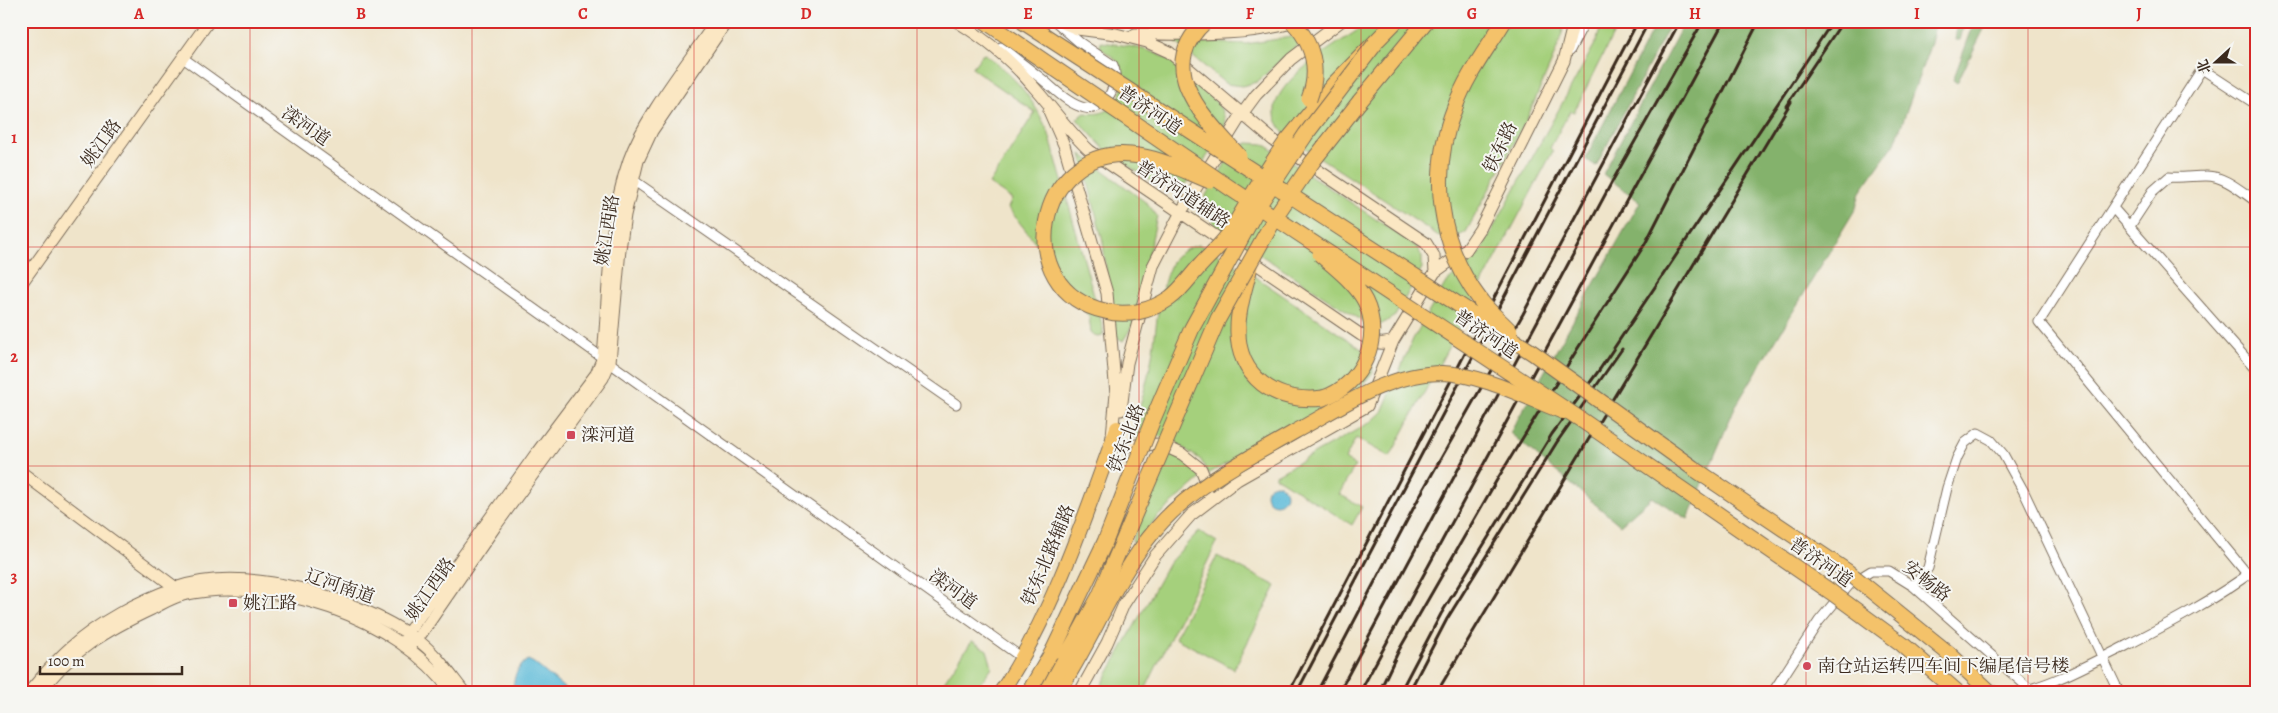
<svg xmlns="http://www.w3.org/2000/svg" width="2278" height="713" font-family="Alegreya,'Noto Serif SC',serif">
<rect width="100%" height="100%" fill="#f6f6f2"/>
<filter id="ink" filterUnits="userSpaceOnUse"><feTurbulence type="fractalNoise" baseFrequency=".02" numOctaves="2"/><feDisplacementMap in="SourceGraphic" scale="10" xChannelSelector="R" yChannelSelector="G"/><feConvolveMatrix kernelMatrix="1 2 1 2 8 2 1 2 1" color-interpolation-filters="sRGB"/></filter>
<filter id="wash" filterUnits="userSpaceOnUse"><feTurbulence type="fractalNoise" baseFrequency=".0096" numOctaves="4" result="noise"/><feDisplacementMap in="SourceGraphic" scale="20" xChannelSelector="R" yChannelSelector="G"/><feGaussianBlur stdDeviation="1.12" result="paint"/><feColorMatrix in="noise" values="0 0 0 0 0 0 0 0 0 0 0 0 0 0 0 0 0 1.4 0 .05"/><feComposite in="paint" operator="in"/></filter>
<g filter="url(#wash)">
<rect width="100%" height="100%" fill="#efe4ca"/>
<path fill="#a5d07c" stroke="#707d4d" d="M1371 21H1566L1555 54 1526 121 1491 186 1466 232 1448 242 1284 134C1280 127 1275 120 1275 113 1272 78 1346 40 1371 21Z
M1603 21H1620L1574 112 1570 111 1550 148 1553 151 1390 457 1356 438 1345 459 1355 466 1339 494 1362 507 1352 525 1274 476 1371 422 1382 412 1413 339 1445 284 1479 254 1596 42Z
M1310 34 1257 82 1242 86 1226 84 1174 41 1246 44Z
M1101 42C1153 49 1168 52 1205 91 1216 101 1226 111 1225 126 1224 134 1193 177 1187 183L1177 187H1167L1150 180 1107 152 1077 119 1085 113C1105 116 1119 108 1122 87 1122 81 1124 73 1121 67 1117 59 1107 53 1100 48Z
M985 54C1018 80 1032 96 1049 134L1103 328V336L1097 337 1091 332 1089 317 1039 247 1008 208 1012 199 989 184 1035 112 972 68 982 55Z
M1248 143 1264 144 1417 247 1422 257V268L1395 316 1382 324 1370 326 1216 226 1205 210 1206 195 1233 151Z
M1081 154 1148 204 1157 216 1134 323 1123 341 1113 335 1103 242Z
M1199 245 1208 248 1260 280 1363 350 1371 360 1373 372 1362 386 1208 474 1201 460 1182 447 1157 435 1132 437C1138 412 1146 387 1151 362 1157 330 1157 294 1171 264 1177 253 1187 248 1199 245Z
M1168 452 1187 462 1201 478 1157 517 1136 545 1132 541Z
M1199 531 1217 542 1144 692H1098L1169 563Z
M1217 556 1276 586 1234 669 1175 638Z
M972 641 987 650 992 667 974 692H937Z"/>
<path fill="#84b26c" stroke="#606e45" d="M1657 21H1672L1596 166 1585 159Z
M1685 21H1936L1931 43 1895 143 1860 192 1856 208 1735 407 1688 519 1652 497 1620 525 1510 433 1640 202 1603 174Z
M1958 21H1965L1960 40H1955Z
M1975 21H1988L1957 83 1953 80Z"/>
<path fill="#59b9d8" stroke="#4a727b" d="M1266 494a10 10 0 1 1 20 0a10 10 0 1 1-20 0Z
M528 660 534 663 569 692H513C513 679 516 667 528 660Z"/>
</g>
<g filter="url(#ink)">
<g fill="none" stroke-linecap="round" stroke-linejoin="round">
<defs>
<path id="street" d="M1001 47C1013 57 1026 66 1038 76 1053 87 1067 104 1085 108 1106 113 1121 81 1113 65L1079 42 1055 21
M1570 50 1585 21
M183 58 1021 657
M633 180 956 404
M2113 208 2257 371
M2130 226 2153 191 2169 177C2182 178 2193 176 2205 176 2224 175 2242 192 2257 202
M2248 575 2039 322 2202 69 2257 105
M1913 586 1928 568 1947 488 1957 458 1965 443 1978 433 1991 440 2003 454 2024 492 2119 692
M2030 689C2061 680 2089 664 2118 650 2166 625 2213 601 2257 568
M1773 692 1819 621 1850 584 1871 571H1889L1913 586 2033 692"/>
<path id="secondary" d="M956 21C984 38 1011 60 1032 85 1052 107 1068 131 1090 151L1361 335C1373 342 1380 346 1393 341
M1058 21 1077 29 1116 34 1147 42 1169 52 1273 140 1426 243 1434 256 1435 272
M1135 34C1191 34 1245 37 1299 21
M1049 111 1064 145 1107 293 1116 394 1111 446 1160 444 1182 454 1201 469 1208 486 1206 492
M21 284 209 21
M1121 410 1127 363 1153 266 1181 212 1242 114 1256 95 1291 59 1341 21
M21 472 176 588 178 592
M404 646 417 640 497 524 603 378 610 362 620 249 625 215 638 161 652 131 727 21
M404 646 407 634 535 455 596 374 603 357C609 292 607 223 629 160 645 115 689 62 716 21
M29 692C42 677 55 661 70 648 99 622 138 601 175 588 247 563 355 597 416 639 436 653 449 673 464 692
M41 692C68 652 109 629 152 609 162 604 172 597 183 595 271 575 399 617 451 692
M1080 692 1107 643 1124 604 1155 556 1191 515 1237 480 1367 406 1393 341 1435 272 1466 250 1480 229 1564 61 1574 21"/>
<path id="primary" d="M1001 692C1052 616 1086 514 1117 428"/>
<path id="highway" d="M1360 101 1426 21
M1287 141 1334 84 1396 21
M1250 266C1246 286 1238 306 1238 327 1236 377 1276 404 1323 398
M1029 692 1053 651"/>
</defs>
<use href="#street" stroke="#7a6b5a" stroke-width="11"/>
<use href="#secondary" stroke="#7a6b5a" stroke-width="13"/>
<use href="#primary" stroke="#7a6b5a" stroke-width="16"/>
<use href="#highway" stroke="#7a6b5a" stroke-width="17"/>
<use href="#street" stroke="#fff" stroke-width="9"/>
<use href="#secondary" stroke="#fbe7c3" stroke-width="11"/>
<use href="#primary" stroke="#f4c26a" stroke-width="14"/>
<use href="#highway" stroke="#f4c26a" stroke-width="15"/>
<path stroke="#3b2a1e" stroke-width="3" d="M1786 106 1843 21
M1289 692 1638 21
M1297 692 1649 21
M1317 692 1423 490 1523 314 1680 21
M1339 692 1613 180 1703 21
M1360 692 1724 21
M1379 692 1399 650 1498 478 1578 348 1645 244 1759 21
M1400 692 1441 614 1552 434 1600 369 1833 21
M1409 692 1447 619 1557 442 1622 349
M1437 692 1791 102"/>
<defs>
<path id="primary-bridge" d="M1058 692C1093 640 1114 579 1155 530 1193 485 1246 460 1296 431 1341 407 1388 373 1442 373 1481 374 1527 398 1563 412"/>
<path id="highway-bridge" d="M985 21 1230 188 1580 419 1831 592 1902 644 1957 692
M1022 21 1533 353 1693 468 1848 572 1947 652 1990 692
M1206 21C1152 69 1205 118 1239 156
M1292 21C1313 43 1320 70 1309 99
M1504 21C1487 49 1466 76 1455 107 1429 172 1438 245 1481 301 1489 312 1501 321 1510 331
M1210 181C1185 171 1158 157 1131 155 1036 146 1009 290 1105 311 1127 317 1151 311 1170 298 1181 290 1189 278 1198 268 1209 255 1222 245 1231 231 1249 201 1266 170 1287 141
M1320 254C1335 268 1355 282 1365 301 1384 339 1361 386 1323 398
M1053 651 1105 542 1153 419 1192 328 1262 200 1306 134 1375 44
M1047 692 1100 595 1218 319 1279 211 1313 161 1360 101"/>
</defs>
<use href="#primary-bridge" stroke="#7a6b5a" stroke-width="16" stroke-linecap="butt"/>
<use href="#highway-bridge" stroke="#7a6b5a" stroke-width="17" stroke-linecap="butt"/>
<use href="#primary-bridge" stroke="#f4c26a" stroke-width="14"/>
<use href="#highway-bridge" stroke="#f4c26a" stroke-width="15"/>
</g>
</g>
<path fill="none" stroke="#d62828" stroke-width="1" stroke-opacity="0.55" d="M250 21V692M472 21V692M694 21V692M917 21V692M1139 21V692M1361 21V692M1584 21V692M1806 21V692M2028 21V692M21 247H2257M21 466H2257"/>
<g fill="#d1495b" stroke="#f6f6f2" stroke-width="2">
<rect x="566" y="430" width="10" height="10" rx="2.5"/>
<rect x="228" y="598" width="10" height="10" rx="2.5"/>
<circle cx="1807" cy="666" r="5"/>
</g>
<g text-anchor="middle" stroke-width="4" stroke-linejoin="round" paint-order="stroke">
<g font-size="18" fill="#3b2a1e" stroke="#f6f6f2">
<text transform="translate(1150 110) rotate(34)" y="6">普济河道</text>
<text transform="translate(306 126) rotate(35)" y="6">滦河道</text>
<text transform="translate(101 143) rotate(-54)" y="6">姚江路</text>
<text transform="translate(1500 147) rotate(-64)" y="6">铁东路</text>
<text transform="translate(1183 194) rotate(33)" y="6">普济河道辅路</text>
<text transform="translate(607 230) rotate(-81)" y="6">姚江西路</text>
<text transform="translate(1486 334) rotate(34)" y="6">普济河道</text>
<text transform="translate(1126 438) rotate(-69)" y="6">铁东北路</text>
<text transform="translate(1048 555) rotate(-67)" y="6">铁东北路辅路</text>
<text transform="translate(1821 562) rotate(35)" y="6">普济河道</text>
<text transform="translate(1927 581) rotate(38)" y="6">安畅路</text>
<text transform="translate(340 586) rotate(19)" y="6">辽河南道</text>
<text transform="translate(430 589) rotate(-55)" y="6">姚江西路</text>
<text transform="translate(953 589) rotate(36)" y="6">滦河道</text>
</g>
<g font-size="18" fill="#3b2a1e" stroke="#f6f6f2" text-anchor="start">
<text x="581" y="441">滦河道</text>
<text x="243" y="609">姚江路</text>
<text x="1817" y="672">南仓站运转四车间下编尾信号楼</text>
</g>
</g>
<rect width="2278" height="713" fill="none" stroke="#f6f6f2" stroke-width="55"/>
<g transform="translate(2216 62) rotate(249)" stroke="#f6f6f2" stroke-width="4" paint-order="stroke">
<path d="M0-4L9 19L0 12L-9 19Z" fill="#3b2a1e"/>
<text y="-8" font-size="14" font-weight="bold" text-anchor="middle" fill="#3b2a1e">北</text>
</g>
<path d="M40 666v8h142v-8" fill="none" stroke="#3b2a1e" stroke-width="2.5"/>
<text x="48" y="666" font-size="15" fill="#3b2a1e" stroke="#f6f6f2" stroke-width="4" paint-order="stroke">100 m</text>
<rect x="28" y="28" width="2222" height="658" fill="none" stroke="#d62828" stroke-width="2"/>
<g font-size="16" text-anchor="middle" font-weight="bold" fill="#d62828">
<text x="139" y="19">A</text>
<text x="361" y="19">B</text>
<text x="583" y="19">C</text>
<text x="806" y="19">D</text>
<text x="1028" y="19">E</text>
<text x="1250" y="19">F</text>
<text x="1472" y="19">G</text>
<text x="1695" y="19">H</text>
<text x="1917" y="19">I</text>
<text x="2139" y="19">J</text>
<text x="14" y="143">1</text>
<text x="14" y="362">2</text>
<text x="14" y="582">3</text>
</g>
</svg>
